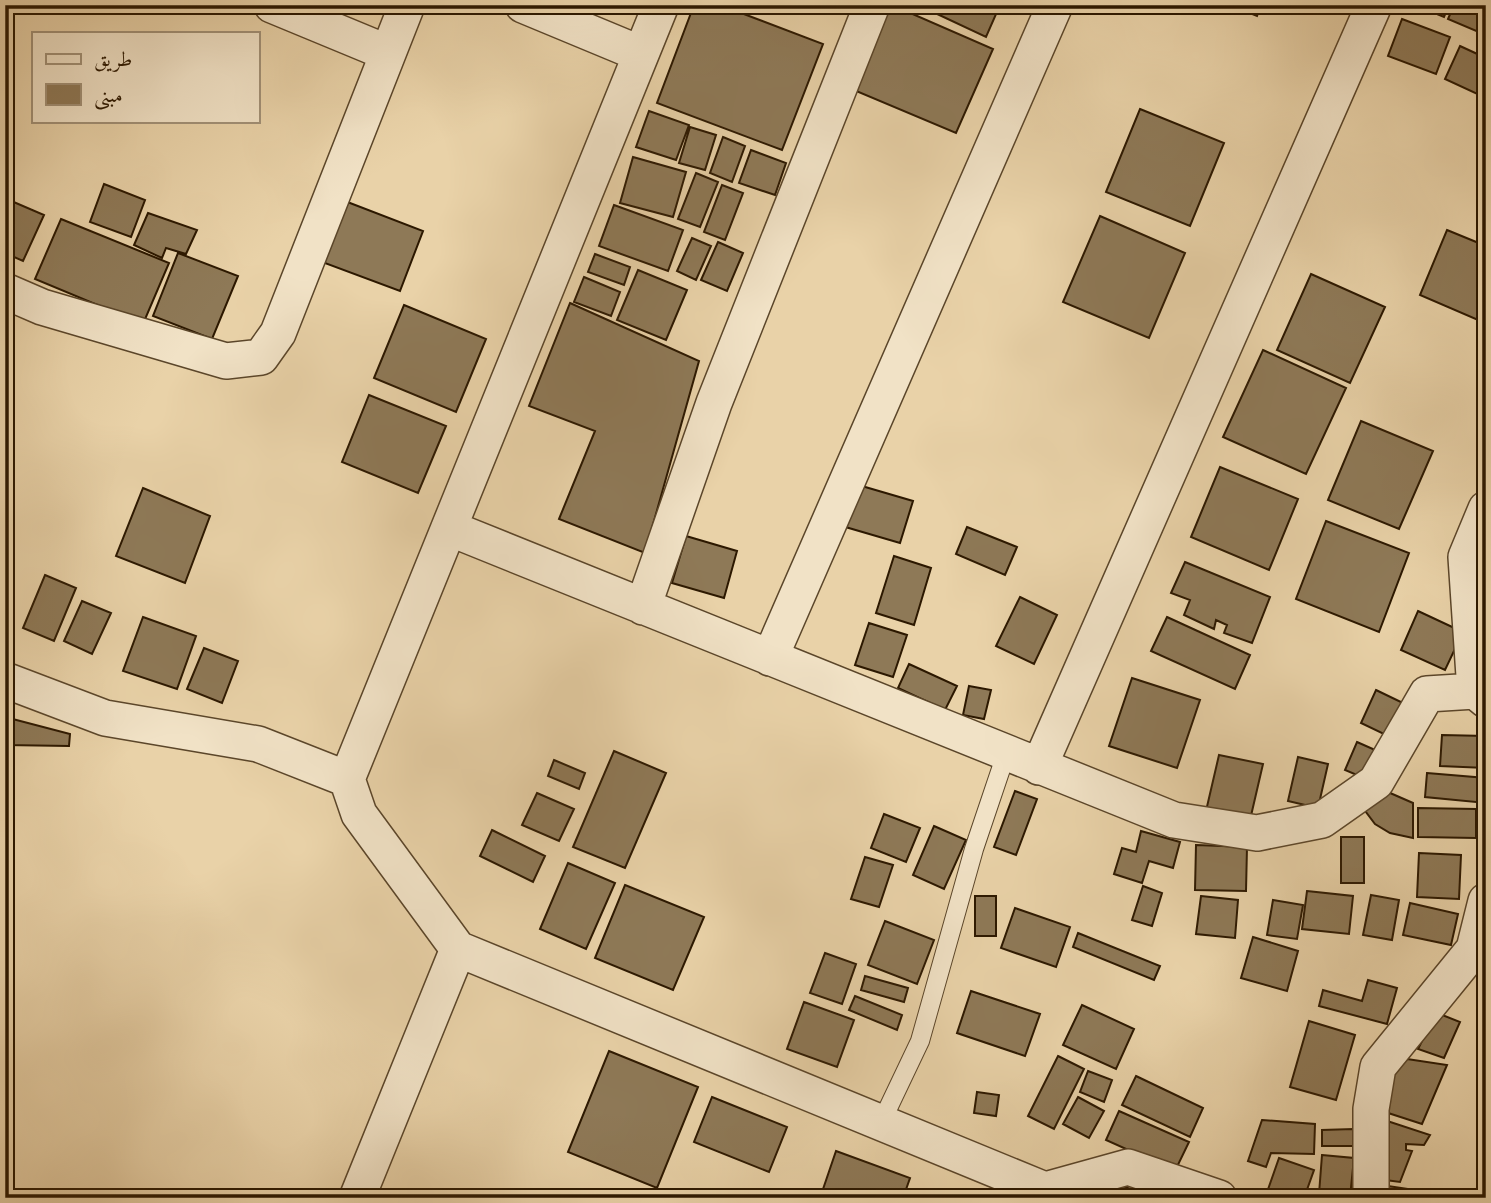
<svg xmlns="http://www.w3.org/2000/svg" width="1491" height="1203" font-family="Alegreya,Amiri,serif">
<rect width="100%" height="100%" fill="#e9d2a8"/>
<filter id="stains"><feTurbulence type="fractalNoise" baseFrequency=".00286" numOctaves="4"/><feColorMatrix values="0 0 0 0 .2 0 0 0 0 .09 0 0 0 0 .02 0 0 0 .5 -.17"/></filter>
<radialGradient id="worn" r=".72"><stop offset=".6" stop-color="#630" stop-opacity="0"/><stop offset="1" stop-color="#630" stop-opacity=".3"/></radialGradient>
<path fill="#8e7957" stroke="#2c1800" stroke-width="2" d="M694 5H720L823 44 782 150 657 103Z
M885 5H892L993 49 956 133 849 88Z
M918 5H1000L986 37Z
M1230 5H1261L1257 16Z
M1415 5H1449L1444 17Z
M1454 5H1486V23L1481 33 1448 19Z
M1402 19 1450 37 1436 74 1388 56Z
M1460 46 1486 58V98L1445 79Z
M1140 109 1224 143 1190 226 1106 192Z
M649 111 689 125 676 160 636 147Z
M690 127 716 135 705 170 679 163Z
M723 137 745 146 732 182 710 173Z
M751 150 786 163 775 195 739 183Z
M633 157 686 172 673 217 620 203Z
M696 173 718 182 700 227 678 219Z
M104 184 145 200 131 237 90 222Z
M722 185 743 193 725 240 704 232Z
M337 198 423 231 400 291 314 259Z
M9 200 44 215 23 261 5 253V209Z
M614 205 683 230 668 271 599 246Z
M148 213 197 230 186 254 166 248 162 258 134 245Z
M1100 216 1185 253 1149 338 1063 302Z
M61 219 169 263 143 324 35 279Z
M1447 230 1486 246 1485 323 1420 295Z
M692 238 711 246 696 280 677 271Z
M718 242 743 253 727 291 701 280Z
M178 253 238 276 212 339 153 316Z
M595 254 630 267 624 285 588 272Z
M638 270 687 290 666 340 617 320Z
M1311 274 1385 307 1350 383 1277 350Z
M584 277 620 292 611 316 574 302Z
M570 303 699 361 645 553 559 519 595 431 529 406Z
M404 305 486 339 456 412 374 378Z
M1263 350 1346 388 1306 474 1223 437Z
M369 395 446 426 418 493 342 462Z
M1361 421 1433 451 1399 529 1328 500Z
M1220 467 1298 499 1269 570 1191 537Z
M855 484 913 501 900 543 842 526Z
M143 488 210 516 185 583 116 556Z
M1326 521 1409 553 1379 632 1296 599Z
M967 527 1017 547 1005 575 956 554Z
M686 536 737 551 724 598 672 583Z
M894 556 931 568 914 625 876 613Z
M1185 562 1270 597 1252 643 1224 633 1227 625 1216 620 1214 629 1184 615 1190 600 1171 593Z
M45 575 76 588 54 641 23 628Z
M1020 597 1057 615 1034 664 996 646Z
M82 601 111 613 92 654 64 641Z
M1418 611 1463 632 1445 670 1401 650Z
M143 617 196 636 177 689 123 671Z
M1167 617 1250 655 1235 689 1151 651Z
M869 623 907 635 893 677 855 665Z
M204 648 238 661 222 703 187 689Z
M909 664 957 686 945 710 898 688Z
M1132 678 1200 700 1177 768 1109 746Z
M969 686 991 690 984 719 963 715Z
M1376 690 1403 703 1388 736 1361 723Z
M5 717 70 734 69 746 5 745Z
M1442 735 1486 736V768L1440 766Z
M1357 742 1382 753 1371 781 1345 770Z
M614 751 666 773 625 868 573 847Z
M1219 755 1263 764 1250 820 1206 811Z
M1298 757 1328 764 1318 808 1288 801Z
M554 760 585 773 579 789 548 776Z
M1427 773 1486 778V803L1425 797Z
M1381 789 1413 803V838L1390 833 1375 824 1363 808Z
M1015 791 1037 799 1016 855 994 847Z
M537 793 574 809 559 841 522 825Z
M1418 808 1476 809V838L1418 837Z
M884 814 920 828 906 862 871 848Z
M934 826 966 840 944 889 913 875Z
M492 830 545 856 533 882 480 856Z
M1141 831 1180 842 1173 868 1149 861 1142 883 1114 874 1122 848 1136 852Z
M1341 837H1364V883H1341Z
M1196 845 1247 847 1246 891 1195 890Z
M1419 853 1461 855 1459 899 1417 897Z
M865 857 893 865 879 907 851 899Z
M568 863 615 883 586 949 540 929Z
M625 885 704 917 673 990 595 958Z
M1143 886 1162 893 1152 926 1132 920Z
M1307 891 1353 896 1349 934 1302 929Z
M1371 895 1399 900 1392 940 1363 935Z
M975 896H996V936H975Z
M1201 896 1238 900 1235 938 1196 934Z
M1273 900 1303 905 1297 939 1267 935Z
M1410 903 1458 914 1451 945 1403 935Z
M1015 908 1070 927 1056 967 1001 948Z
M885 921 934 940 917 984 868 965Z
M1078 933 1160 966 1154 980 1073 947Z
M1253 937 1298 951 1287 991 1241 978Z
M825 953 856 964 842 1004 810 993Z
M865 976 908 988 904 1002 861 990Z
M1368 980 1397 988 1387 1024 1319 1006 1323 990 1362 1001Z
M971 991 1040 1014 1025 1056 957 1033Z
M855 996 902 1015 897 1030 849 1010Z
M804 1002 854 1020 837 1067 787 1049Z
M1082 1005 1134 1029 1116 1069 1063 1045Z
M1427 1009 1460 1022 1444 1058 1418 1049 1425 1035Z
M1309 1021 1355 1035 1336 1100 1290 1087Z
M609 1051 698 1087 657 1188 568 1152Z
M1058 1056 1084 1069 1054 1129 1028 1116Z
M1407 1059 1447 1065 1422 1124 1382 1111 1391 1060Z
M1088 1071 1112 1080 1104 1102 1080 1092Z
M1136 1076 1203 1108 1190 1137 1122 1105Z
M977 1092 999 1095 996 1116 974 1113Z
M712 1097 787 1127 769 1172 694 1142Z
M1078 1097 1104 1111 1089 1138 1063 1124Z
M1119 1111 1189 1142 1175 1171 1106 1140Z
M1372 1116 1430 1135 1424 1145 1406 1144V1150L1412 1151 1400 1182 1378 1179Z
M1262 1120 1315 1124 1314 1154 1271 1153 1266 1167 1248 1161Z
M1353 1129V1146H1322V1130Z
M836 1151 910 1178 903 1198H820Z
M1322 1155 1354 1158 1350 1197 1319 1194Z
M1279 1158 1314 1170 1304 1198H1265Z
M1105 1179 1146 1195 1145 1198H1098Z
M1381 1185 1415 1190 1412 1198H1380Z"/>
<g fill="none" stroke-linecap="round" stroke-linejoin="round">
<defs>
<path id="service" d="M881 1123 920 1041 974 849 1006 754"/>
<path id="minor" d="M272 5 388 53
M523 5 641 54
M661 5 347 779 359 814 458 949 1045 1190 1128 1167 1219 1198
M5 291 42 307 226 361 261 357 278 333 407 5
M1486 509 1466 557 1475 691 1486 700
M449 528 1174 820 1257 833 1322 820 1376 782 1427 694 1475 691
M643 607 714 403 872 5
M770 658 1055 5
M5 680 105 718 258 744 347 779
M1039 767 1374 5
M357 1198 458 949
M1371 1198V1109L1378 1067 1474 949 1486 901"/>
</defs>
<use href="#service" stroke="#5b462a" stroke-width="20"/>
<use href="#minor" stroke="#5b462a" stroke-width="38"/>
<use href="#service" stroke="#f1e2c6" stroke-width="18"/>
<use href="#minor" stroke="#f1e2c6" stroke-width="35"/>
</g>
<rect width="1491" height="1203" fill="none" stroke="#e9d2a8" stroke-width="28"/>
<rect x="7" y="7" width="1477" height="1189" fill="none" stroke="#2c1800" stroke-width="3.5"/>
<rect x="14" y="14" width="1463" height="1175" fill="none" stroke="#2c1800" stroke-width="2"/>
<rect x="32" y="32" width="228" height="91" fill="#f1e2c6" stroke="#a29177" stroke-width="2"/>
<rect x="46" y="54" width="35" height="10" fill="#f1e2c6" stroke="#a29177" stroke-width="2"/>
<text x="94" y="66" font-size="21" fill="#2c1800">طريق</text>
<rect x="46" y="84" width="35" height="21" fill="#8e7957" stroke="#a29177" stroke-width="2"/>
<text x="94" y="102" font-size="21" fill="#2c1800">مبنى</text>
<rect width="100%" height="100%" filter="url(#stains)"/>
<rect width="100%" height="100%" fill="url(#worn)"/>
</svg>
